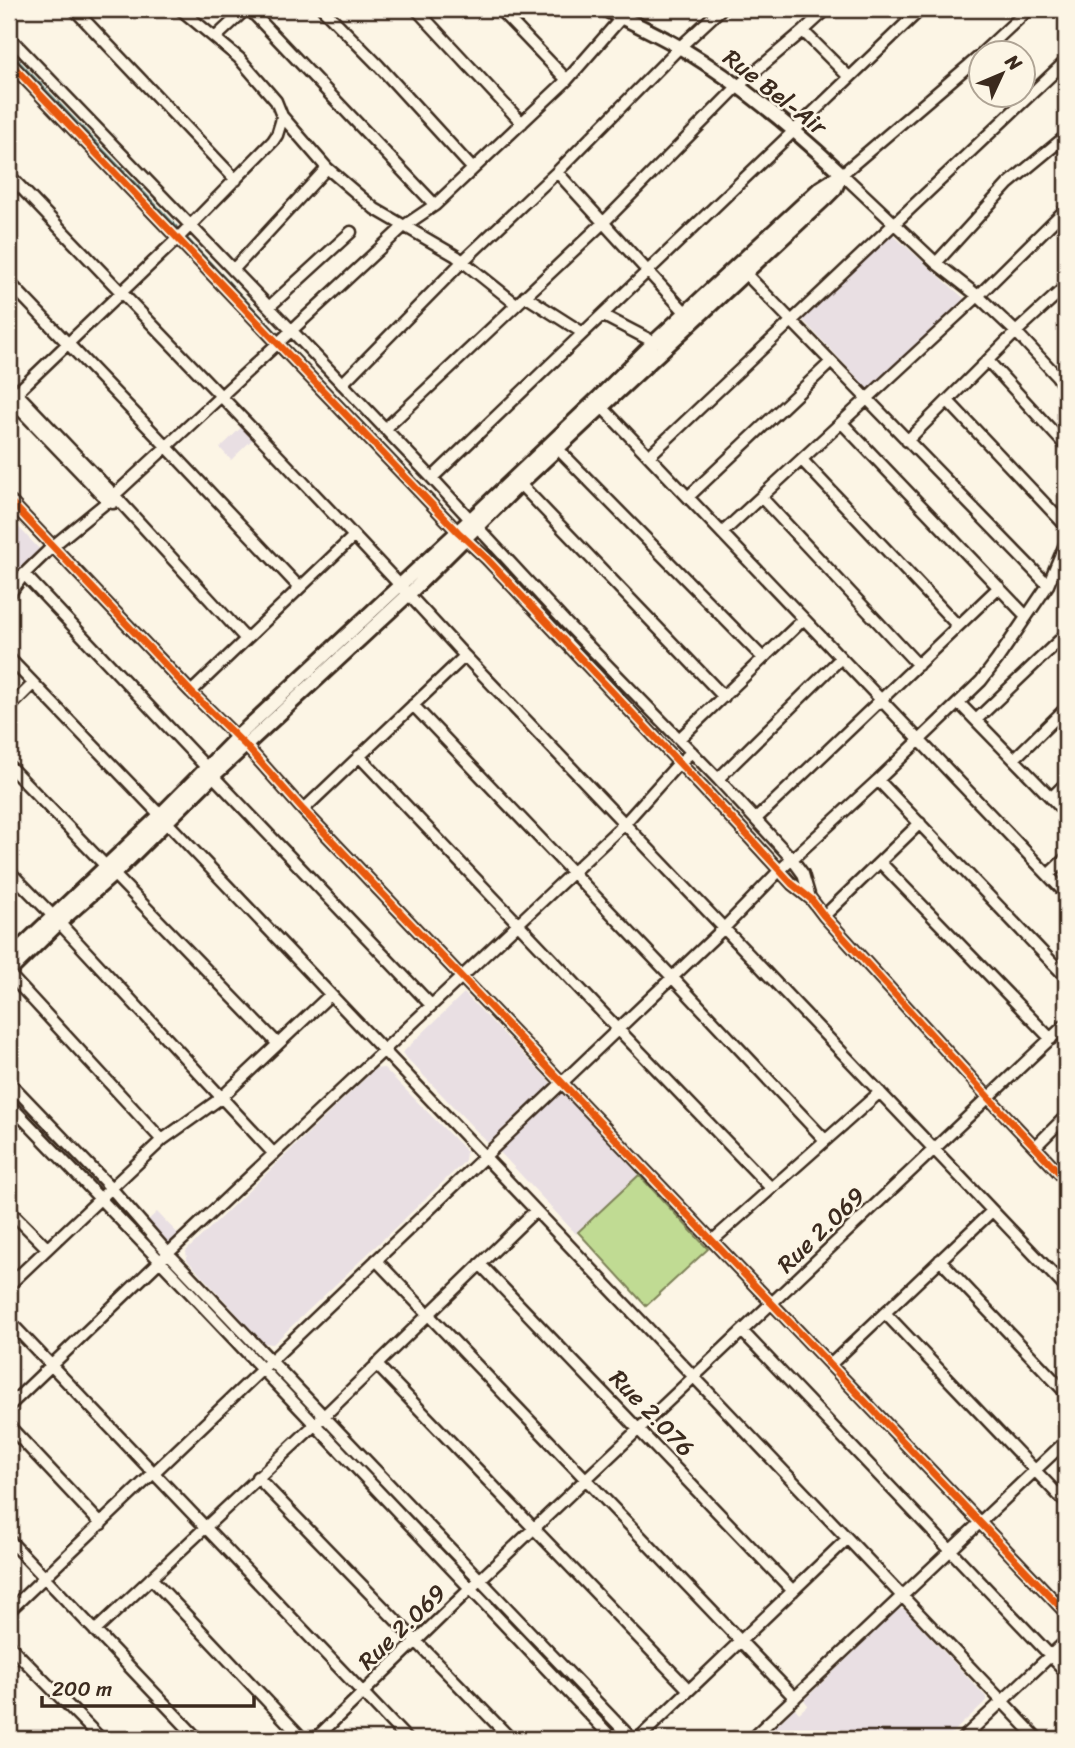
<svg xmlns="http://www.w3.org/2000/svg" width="1075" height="1748" font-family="Sriracha,sans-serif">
<rect width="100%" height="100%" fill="#fcf5e5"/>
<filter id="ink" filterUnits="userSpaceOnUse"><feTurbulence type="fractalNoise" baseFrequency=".0143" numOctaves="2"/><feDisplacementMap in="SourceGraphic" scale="14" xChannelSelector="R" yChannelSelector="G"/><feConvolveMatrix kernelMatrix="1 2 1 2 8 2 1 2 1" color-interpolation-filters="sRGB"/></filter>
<g filter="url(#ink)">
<path fill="#e9dfe3" d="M893 235 966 300 870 391 802 319Z
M246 423 257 435 231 460 220 448Z
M9 517 44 554 9 588Z
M464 993 551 1083 488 1143 402 1053Z
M384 1068 466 1151 465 1161 273 1344 264 1343 187 1260 186 1251 375 1069Z
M560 1090 639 1175 576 1234 497 1149Z
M157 1212 180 1236 169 1246 146 1222Z
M899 1609H904L986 1697V1701L946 1739H762L795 1708 799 1713 808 1705 804 1700Z"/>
<path fill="#c0db93" stroke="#7e8258" stroke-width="2" d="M639 1175 708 1249 646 1306 578 1232Z"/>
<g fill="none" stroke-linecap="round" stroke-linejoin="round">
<path stroke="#6a9492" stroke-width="2" d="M9 51 179 229
M186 237 279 335
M290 347 457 522"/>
<defs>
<path id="minor" d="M74 9 236 180
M249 9 435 205
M323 9 379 66 473 169
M416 9 522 123
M499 9 567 80
M803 31 849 77
M9 37 291 330 432 478 567 624 718 779 792 859 803 874 810 898
M215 38 246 9
M983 52 1029 9
M981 55 842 174 936 263 978 296 1016 332 1057 376 1066 390
M9 62 458 532 487 559 750 838 792 884 811 899 824 916 989 1098 1066 1180
M282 116 327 168 375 209 456 256 516 304
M557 172 685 312
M9 175C161 335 316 492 465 656L1066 1288
M936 263 1008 184 1066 136
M233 270 327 168
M745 273 1048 585
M9 282 166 446 299 587
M525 296 583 333
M269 307 351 232
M602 315 654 342
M988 361 1066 446
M342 384 463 261 557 172 680 47 721 9
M9 385 114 495 246 639
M9 398 108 501 113 503
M9 400 177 239 273 141 277 135 281 122 282 116 276 101 239 58 180 9
M948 401 1066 526
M602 407 1066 894
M842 423 1026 616
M385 429 604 222 738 86 803 31 827 9
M907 441 1016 332 1066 286
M558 449 763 658
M649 456 1066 61
M802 460 958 626
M432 478 921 9
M520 484 724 697
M688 497 831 362
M761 497 918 665
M9 500 191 692 246 746 303 810 1066 1613
M722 533 978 296 1066 209
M24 574 206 767
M9 595 24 574 53 546 108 501 404 226 435 205 567 80 622 17 618 12
M9 658 160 815 1038 1739
M191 692 354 536
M959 703 1066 813
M413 705 672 977 825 1140
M9 708 33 684
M976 720 1066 634
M679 739 804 619
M359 756 618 1029 771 1188
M1014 759 1066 708
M9 766 278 1044
M213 776 431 1005
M718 779 841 658
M878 780 1066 977
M1051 798 1066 783
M303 810 465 656
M756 819 999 587
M880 862 1051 1039
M9 871 52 915 274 1154
M1048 875 1066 858
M824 916 920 823
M9 974 162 1140
M9 1082 111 1188 168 1253 632 1739
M9 1104 160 1261 613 1739
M1035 1147 1066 1116
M9 1210 47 1248
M712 1241 880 1092
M376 1260 795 1698
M940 1260 1066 1393
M480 1264 793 1591
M9 1285 162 1140 221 1098 330 995
M885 1313 1066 1503
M9 1321 407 1739
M742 1331 1066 1672
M376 1364 689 1690
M830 1365 992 1211
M9 1406 160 1261 625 823 679 763 692 752
M9 1426 101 1524
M257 1477 511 1739
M9 1540 198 1739
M151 1578 303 1739
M9 1611 724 928 779 871 878 780 981 681 997 660 1048 585 1066 542
M95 1631 324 1416 535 1211
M9 1645 101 1739
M315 1739 470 1589 1066 1024
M638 1739 847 1539
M751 1739 1066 1441
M962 1739 1066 1641"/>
<path id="major" d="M604 9C629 21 656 33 681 48 740 83 792 127 842 174
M9 958 160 815 237 737 470 520 598 398 654 342 820 188 842 174
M9 972 59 923 113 875 213 776 409 594 520 484 602 407 827 197 835 189 842 174"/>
</defs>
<use href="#minor" stroke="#3b2a1e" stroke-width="15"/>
<use href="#major" stroke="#3b2a1e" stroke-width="18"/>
<use href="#minor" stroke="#fcf5e5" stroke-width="10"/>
<use href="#major" stroke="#fcf5e5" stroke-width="12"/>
<defs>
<path id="cycleway" d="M9 62 458 532 487 559 750 838 792 884 811 899 824 916 989 1098 1066 1180
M9 500 191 692 246 746 303 810 1066 1613"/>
</defs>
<use href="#cycleway" stroke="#fcf5e5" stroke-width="11"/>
<use href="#cycleway" stroke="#e8590c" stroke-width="7"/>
</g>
</g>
<g text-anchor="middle" stroke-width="5" stroke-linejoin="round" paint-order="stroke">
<g font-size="24" fill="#3b2a1e" stroke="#fcf5e5">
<text transform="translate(775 92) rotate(38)" y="8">Rue Bel-Air</text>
<text transform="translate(821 1230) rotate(-44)" y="8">Rue 2.069</text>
<text transform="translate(652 1413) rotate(46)" y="8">Rue 2.076</text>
<text transform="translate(402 1627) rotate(-44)" y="8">Rue 2.069</text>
</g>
</g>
<rect width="1075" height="1748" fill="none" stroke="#fcf5e5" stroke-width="35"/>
<rect x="18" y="18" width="1040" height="1713" fill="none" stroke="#3b2a1e" stroke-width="2.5" filter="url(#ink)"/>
<g transform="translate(1002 74) rotate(46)"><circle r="33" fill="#fcf5e5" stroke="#afa495" stroke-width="2"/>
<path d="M0-5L12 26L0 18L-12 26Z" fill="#3b2a1e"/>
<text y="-10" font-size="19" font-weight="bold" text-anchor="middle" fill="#3b2a1e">N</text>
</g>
<path d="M42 1696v10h212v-10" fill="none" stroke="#3b2a1e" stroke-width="3.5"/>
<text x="52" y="1696" font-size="21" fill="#3b2a1e" stroke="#fcf5e5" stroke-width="5" paint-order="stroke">200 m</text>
</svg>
